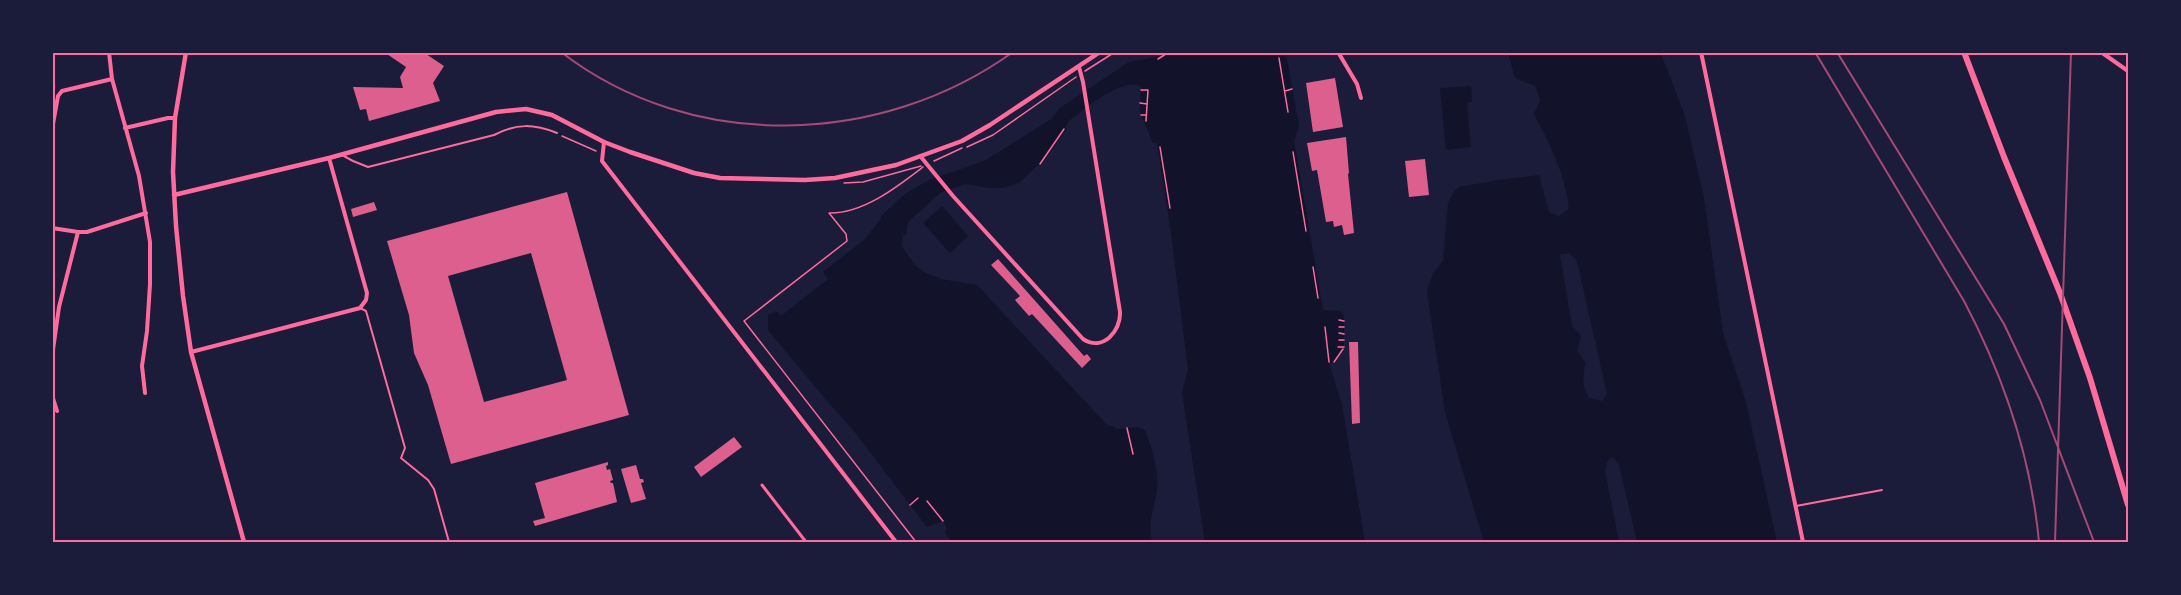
<svg xmlns="http://www.w3.org/2000/svg" width="2181" height="595" font-family="Jost,sans-serif">
<rect width="100%" height="100%" fill="#1b1b3a"/>
<path fill="#12122b" fill-rule="evenodd" d="M1279 52 1283 53 1287 59 1299 126 1294 141 1323 310 1341 311 1344 317V350L1334 363H1329L1342 405 1365 542H1205L1182 393 1188 369 1171 233 1157 143H1153L1140 112 1141 86C1122 77 1086 108 1070 120L1065 127 1067 129 1040 166 1038 165 1019 183 1003 188H990L965 184 940 193 908 222 906 234 903 236 902 246 907 254 916 266 924 272 941 279 977 285 1107 425 1115 427 1116 429 1138 427 1145 430C1152 449 1161 475 1156 496 1152 516 1148 521 1152 542H952L945 533 947 529 943 521 927 527 854 431 828 402 768 330V315L776 311 781 316 828 279 823 272 865 239 881 219V216L905 194 929 180 984 161 1050 120 1060 108 1129 62 1157 57 1163 53Z
M1658 52 1661 54 1684 113 1704 197 1723 333 1746 402 1777 542H1637L1619 464 1612 457 1607 462 1605 471 1619 542H1484L1445 412 1427 292 1433 273 1443 261 1448 203 1455 190 1459 187 1499 180 1539 175 1549 212 1559 216 1569 209C1565 174 1551 145 1534 114L1540 100 1535 86 1515 78 1508 53ZM1569 253 1577 261 1607 394 1602 401 1589 398C1582 386 1582 376 1586 363L1577 351 1581 336 1572 326 1560 254Z
M1471 86 1472 102 1467 103 1471 147 1446 150 1440 88Z
M942 206 968 236 950 253 923 223Z"/>
<path fill="#dd5f8e" fill-rule="evenodd" d="M384 52H423L444 66 433 83 440 101 369 121 366 109 360 110 353 87 403 88 400 77 406 67Z
M1335 78 1343 127 1313 132 1306 83Z
M1346 137 1349 173 1348 174 1354 233 1344 235 1342 225 1334 227 1333 221 1326 222 1317 170 1312 171 1307 143Z
M1425 159 1429 195 1409 197 1405 161Z
M567 192 629 415 451 464 428 385 414 353 409 315 387 241ZM531 253 567 380 484 402 448 276Z
M374 202 377 210 353 217 351 209Z
M998 259 1084 356 1087 354 1091 359 1082 368 1032 314 1029 316 1015 300 1020 296 991 265Z
M1349 342H1358L1360 423 1352 424Z
M734 437 742 447 701 477 694 467Z
M608 462V465L606 466 607 470 610 469 613 480 610 481 611 483H613L617 502 535 526 533 521 545 518 535 483Z
M636 465 640 479H643L644 482 641 483 646 499 631 503 621 469Z"/>
<g fill="none" stroke-linecap="round" stroke-linejoin="round">
<path stroke="#ff6b9d" stroke-width="1.5" d="M1279 58 1288 112
M1158 59 1169 52
M1085 71 1115 52
M1141 90H1148L1146 121
M1285 91 1292 89
M1140 103 1147 104
M1141 115H1146
M562 136 596 151
M967 147 993 135 1076 77
M1160 147 1170 208
M1293 152 1306 231
M934 161 962 148
M1040 164 1064 129
M844 183 863 182 921 166
M829 213 846 234 847 241 744 321 916 542
M830 213C864 213 897 187 923 167
M1313 267 1318 298
M1339 320 1344 321
M1325 327 1329 362
M1339 327H1344
M1339 333 1344 334
M1339 340H1344
M1338 347H1344
M1334 362 1343 349
M1127 428 1133 454
M927 501 943 521
M910 505 918 498"/>
<path stroke="#ff6b9d" stroke-width="2" d="M342 155 353 161 368 167 494 135C517 123 534 124 557 133
M360 308 366 311 405 448 401 458 428 480 434 489 449 542
M1796 506 1882 490"/>
<path stroke="#ff6b9d" stroke-width="3" d="M762 485 806 542"/>
<path stroke="#ff6b9d" stroke-width="4" d="M109 52 112 79 139 176 150 242V284L147 331 142 366 145 393
M1338 52 1357 84 1361 98
M1701 52 1803 542
M2101 52 2128 71
M125 128 168 118H175
M52 130 58 96 62 91 112 79
M604 142 602 161 896 542
M921 157 953 196 1083 339C1103 352 1121 331 1120 312L1083 82 1079 67
M52 228 78 232 59 307 52 357
M78 232H87L146 213
M191 352 360 308 366 300 367 293 329 158
M52 395 57 411"/>
<path stroke="#ff6b9d" stroke-width="4.5" d="M186 52 175 118 173 172 176 226 183 296 191 352 244 542
M174 195 329 158 496 112 526 109 552 115 604 142 630 152 694 173 720 178 805 180 835 178 896 165 962 141 990 125 1100 52"/>
<path stroke="#ff6b9d" stroke-width="6" d="M1964 52 2004 157 2060 293 2090 378 2128 505"/>
<path stroke="#a44b75" stroke-width="2" d="M561 52C692 153 881 147 1013 52
M1815 52 1964 301C2004 377 2031 457 2039 542
M1837 52 2004 324 2040 400 2094 542
M2055 542 2071 52"/>
</g>
<rect width="2181" height="595" fill="none" stroke="#1b1b3a" stroke-width="108"/>
<rect x="54" y="54" width="2073" height="487" fill="none" stroke="#ff6b9d" stroke-width="2"/>
</svg>
